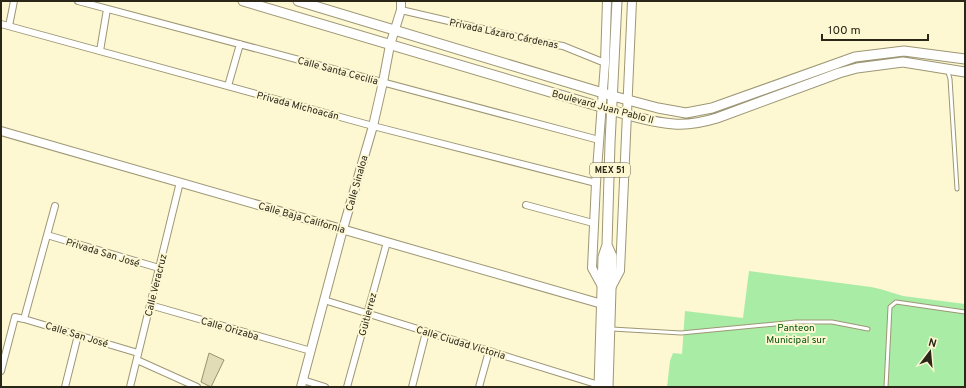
<svg xmlns="http://www.w3.org/2000/svg" width="966" height="388" font-family="Overpass,sans-serif">
<rect width="100%" height="100%" fill="#fdf7d2"/>
<path fill="#a8eca6" d="M749 271 871 287 880 289 903 296 965 304V387H667L670 361 673 353 682 354 685 311 743 318Z"/>
<path fill="#e1dbb6" stroke="#989270" d="M209 353 224 360 211 387 201 382Z"/>
<g fill="none" stroke-linecap="round" stroke-linejoin="round">
<defs>
<path id="lane" d="M948 72 950 79 957 189
M612 329 681 333 796 322H832L868 329
M886 387 890 307 896 302 965 312"/>
<path id="street" d="M78 1 599 140
M401 10 539 42 563 46 605 63
M1 24 373 126 596 183
M9 26 14 1
M100 51 107 9
M228 86 240 44
M526 205 593 223
M47 235 159 268
M324 300 599 385
M150 305 311 351
M24 319 55 206
M137 360 197 387
M1 371 15 317 24 319 138 353
M303 380 325 387
M65 387 78 335
M130 387 180 182
M347 387 387 242
M412 387 426 332
M479 387 489 351"/>
<path id="secondary" d="M1 131 602 304
M603 288 592 268 596 183 605 63 607 1
M611 288 620 271 632 1
M301 387 343 229 373 126 383 82 390 45 401 10V1"/>
<path id="primary" d="M243 1 601 107C625 114 649 122 674 124 689 125 704 122 717 118L839 73 857 68 903 62 965 72
M298 1 613 96 658 108 686 113 712 108 855 57 904 51 965 59
M607 245 612 256 608 387
M599 387 603 257 607 245 610 143 617 1"/>
</defs>
<use href="#lane" stroke="#9d9775" stroke-width="5"/>
<use href="#street" stroke="#9d9775" stroke-width="8"/>
<use href="#secondary" stroke="#9d9775" stroke-width="10"/>
<use href="#primary" stroke="#9d9775" stroke-width="11"/>
<use href="#lane" stroke="#fff" stroke-width="3"/>
<use href="#street" stroke="#fff" stroke-width="6"/>
<use href="#secondary" stroke="#fff" stroke-width="8"/>
<use href="#primary" stroke="#fff" stroke-width="9"/>
</g>
<g text-anchor="middle" stroke-width="4" stroke-linejoin="round" paint-order="stroke">
<rect fill="#fdf7d2" stroke="#696550" stroke-width="1" x="590" y="163" width="40" height="14" rx="3"/>
<g font-size="9" font-weight="bold" fill="#2a2719">
<text x="610" y="173">MEX 51</text>
</g>
<g font-size="10" fill="#2a2719" stroke="#fdf7d2">
<text transform="translate(504 33) rotate(12)" y="4">Privada Lázaro Cárdenas</text>
<text transform="translate(338 70) rotate(15)" y="4">Calle Santa Cecilia</text>
<text transform="translate(298 105) rotate(15)" y="4">Privada Michoacán</text>
<text transform="translate(603 106) rotate(15)" y="4">Boulevard Juan Pablo II</text>
<text transform="translate(356 183) rotate(-74)" y="4">Calle Sinaloa</text>
<text transform="translate(302 217) rotate(16)" y="4">Calle Baja California</text>
<text transform="translate(103 252) rotate(17)" y="4">Privada San José</text>
<text transform="translate(155 285) rotate(-76)" y="4">Calle Veracruz</text>
<text transform="translate(367 314) rotate(-75)" y="4">Guitierrez</text>
<text transform="translate(230 328) rotate(16)" y="4">Calle Orizaba</text>
<text transform="translate(77 334) rotate(17)" y="4">Calle San José</text>
<text transform="translate(461 342) rotate(17)" y="4">Calle Ciudad Victoria</text>
</g>
<g font-size="10" fill="#04550c" stroke="#fdf7d2">
<text x="796" y="331">Panteon<tspan x="796" dy="12">Municipal sur</tspan></text>
</g>
</g>
<rect width="966" height="388" fill="none" stroke="#2a2719" stroke-width="4"/>
<g transform="translate(930 352) rotate(16)" stroke="#fdf7d2" stroke-width="3" paint-order="stroke">
<path d="M0-3L7 15L0 10L-7 15Z" fill="#2a2719"/>
<text y="-6" font-size="11" font-weight="bold" text-anchor="middle" fill="#2a2719">N</text>
</g>
<path d="M822 34v6h106v-6" fill="none" stroke="#2a2719" stroke-width="2"/>
<text x="828" y="34" font-size="12" fill="#2a2719" stroke="#fdf7d2" stroke-width="3" paint-order="stroke">100 m</text>
</svg>
